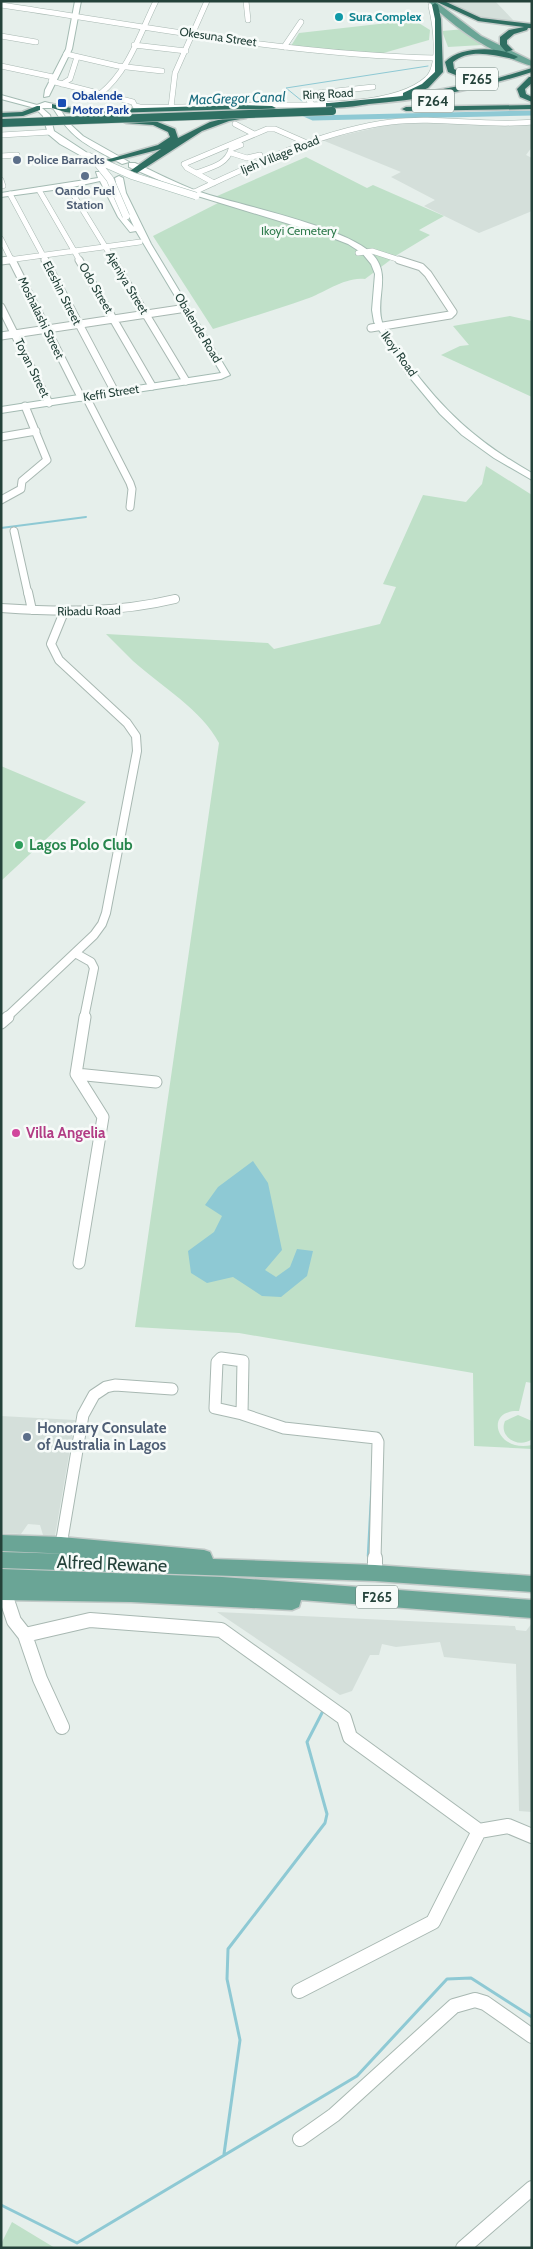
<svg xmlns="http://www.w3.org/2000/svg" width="533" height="2249" font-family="Cabin,sans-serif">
<rect width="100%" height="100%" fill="#e6efeb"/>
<path fill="#d4dfda" d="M443 1H495L513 20 506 21 482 17Z
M396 123H532V147L526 155 532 158V211L479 233 424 206 435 200 391 177 401 172 322 140Z
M1 1416 75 1420 55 1536 43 1535 40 1525 28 1524 21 1534 1 1533Z
M217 1612 515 1626 516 1630 526 1631 532 1623V1812L519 1811 516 1664 444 1657 440 1642 396 1647 382 1644 379 1655H370L352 1691 340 1695Z"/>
<path fill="#bfe0c8" d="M414 20 430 30 429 40 380 54 291 46 299 33Z
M465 29 482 45 448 47 442 31Z
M306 157 367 188 373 185 444 216 419 230 430 235 397 255 365 279C346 276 324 293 306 299 276 310 244 319 213 329L153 236 224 200 215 197Z
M510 316 532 321V397L441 355 460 346 469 345 453 326Z
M486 466 532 495V1383L526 1382 519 1411C484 1409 495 1453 532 1445V1449L474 1446 473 1373 239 1333 135 1327 219 743C201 709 162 687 133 661 124 652 115 643 106 634L268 643 274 649 380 624 396 587 383 584 423 495 466 502 482 484Z
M1 766 86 802 1 881Z
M518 1415 532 1421V1439C519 1449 498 1437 505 1421Z
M12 2222 55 2248H1V2244Z"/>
<path fill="#8ec9d4" d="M253 1161 268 1183 282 1250 265 1270 276 1277 290 1267 297 1249 313 1251 307 1276 281 1297 262 1296 233 1277 207 1283 191 1273 188 1251 214 1232 222 1216 205 1205 218 1187Z"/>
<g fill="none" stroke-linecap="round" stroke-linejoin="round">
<path stroke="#8ec9d4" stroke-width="1" d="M302 101 286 88 428 66"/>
<path stroke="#8ec9d4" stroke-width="2" d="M1 528 86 517"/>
<path stroke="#8ec9d4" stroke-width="2.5" d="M368 1556 372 1481"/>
<path stroke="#8ec9d4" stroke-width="3" d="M224 2154 240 2040 227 1979 228 1949 325 1823 327 1814 307 1742 324 1709
M1 2205 77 2243 357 2076 447 1979 471 1978 532 2017"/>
<path stroke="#8ec9d4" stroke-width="5" d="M297 111 313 118 532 113"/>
<defs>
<path id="street-far4" d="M246 1 248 20
M1 5C144 26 290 55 435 58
M1 36 36 42
M134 45 186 51
M284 47 301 22
M66 54 118 66 162 71
M1 66 53 77
M51 81 133 102 135 106 140 107C173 108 206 106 239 105 286 104 391 112 427 79 442 66 435 23 431 6L433 3
M62 84 70 79 77 57
M100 94C129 71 140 33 156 1
M311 103 306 96 309 94 373 87
M171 107 175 73 207 1
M235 124 254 134
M1 135 51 132
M231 153 247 158 260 155
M1 156 17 155
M196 173C209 168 227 165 231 149L241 145
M1 180 3 186
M214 183 187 168 184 164 267 129H275L307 143
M68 186 114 261
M39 190 80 261
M194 192C257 163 321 131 391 122 438 116 485 127 532 122
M10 194 46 261
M1 239 12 261
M358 253 372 251 403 261
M1 261 140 242"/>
<path id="street-far3" d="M12 260 81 397
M45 260 115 392
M79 260 152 386
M113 260 186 381
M1 261 9 260
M1 307 49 403
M371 328 450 315 453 312 428 274 421 267 399 260
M1 336 180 309
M86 397 130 483 132 489 130 507
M1 437 36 431
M1 500 21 489 22 481 47 460 25 406
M14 531 28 594"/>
<path id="street-far2" d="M28 592 32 610
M1 608C60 612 117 613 175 599
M75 953 91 962 94 968 84 1018
M6 1018 94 935 102 924 106 913 137 751 136 736 127 723 59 660 51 644 64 612"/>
<path id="street-far1" d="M1 1023 8 1017
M76 1074 156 1082
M79 1263 103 1117 76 1074 85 1017
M221 1358 243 1361 242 1414 215 1408 217 1362Z
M242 1414 284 1428 376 1438 378 1442 375 1559
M61 1545 83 1415 94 1395 106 1387 115 1385 172 1389"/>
<path id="street" d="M375 1573V1558
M4 1591 14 1621 25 1635 90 1620 221 1630 344 1718 350 1737 479 1831 508 1826 532 1836
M25 1635 40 1679 62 1727
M299 1991 433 1922 479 1831
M300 2139 334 2115 454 2006 475 2000 485 2003 532 2036
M463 2248 532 2188"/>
<path id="secondary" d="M75 1H81L72 49 49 96 44 97 45 90 66 49Z
M1 95 37 105 45 102 57 105 70 124 83 136 129 162 122 164C88 145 74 142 53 108H42L50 115 54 131 92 156 85 158 60 144 48 134 43 116 35 108 1 99Z
M129 163H135C155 172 176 183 197 191 237 205 350 227 374 256 391 276 375 299 382 322 386 335 398 349 406 360 443 411 477 442 532 473V480L494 458 462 435 440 414 406 373 374 322 372 310 375 274 371 264 362 253 348 244 325 235 191 194 129 167Z
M96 172H102L104 176H109L110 178 107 180 125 217 134 227 118 193 115 178 119 176 123 178 126 193 151 244 230 375 221 379 1 413V407L221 373 136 231 130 232 118 217 100 181 68 188 1 197V193L98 178Z"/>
<path id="primary" d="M428 1H435L481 36 532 61V66C494 55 455 29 428 1Z
M1 1535 61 1537 204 1550 210 1552 213 1559 375 1565 532 1576V1592L375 1581 1 1568V1552L71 1554 1 1551Z
M1 1569 222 1577 532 1600V1618L301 1600 299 1607 292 1610 131 1602 1 1600Z"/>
<path id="highway" d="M435 1H444L481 18 532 24V28H528L527 30 514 34 507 40V44L513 50 506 52 500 45V37L509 30 524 27 478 21Z
M435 3 438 5 441 19 443 72 428 88 411 95 486 81 463 78 448 72 445 62C460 46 500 46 518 57L514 59C495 55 469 48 453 62L454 69 467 75 495 79 532 68V72C478 89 424 100 369 104 355 106 340 109 326 107V103H329L403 96V93L422 84 435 72V19L432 5Z
M529 77H532V83L525 89 526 94 532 97V102L520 97 517 89Z
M52 104 81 110 238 105 272 106 276 108 272 110 238 109 81 114 65 112 52 108Z
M532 105V109L406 111 402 109 406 107Z
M37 106H40V110L23 116 1 117V113L22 112Z
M243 114 247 116 246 118 229 121 202 131 137 173 130 171 161 149 110 162 106 160 158 145 170 137 168 132 153 125 126 123 122 121 123 119 155 121 175 129 178 138 210 122Z"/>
</defs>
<use href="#street-far4" stroke="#a8b8b2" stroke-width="6"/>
<use href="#street-far3" stroke="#a8b8b2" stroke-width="9"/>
<use href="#street-far2" stroke="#a8b8b2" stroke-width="10"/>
<use href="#street-far1" stroke="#a8b8b2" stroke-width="13"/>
<use href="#street" stroke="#a8b8b2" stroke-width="16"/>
<use href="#secondary" stroke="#a4bbb3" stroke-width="2"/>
<use href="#primary" stroke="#c2cac8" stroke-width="3"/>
<use href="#highway" stroke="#c2cac8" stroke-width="3"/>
<use href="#street-far4" stroke="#fff" stroke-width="5"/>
<use href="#street-far3" stroke="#fff" stroke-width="7"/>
<use href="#street-far2" stroke="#fff" stroke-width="8"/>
<use href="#street-far1" stroke="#fff" stroke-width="11"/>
<use href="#street" stroke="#fff" stroke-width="14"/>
<use href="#secondary" fill="#fff" fill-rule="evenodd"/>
<use href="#primary" fill="#6aa596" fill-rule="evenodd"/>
<use href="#highway" fill="#2f6f62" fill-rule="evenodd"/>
<defs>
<path id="secondary-bridge" d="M88 156 133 176 196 196
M98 164 110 179 126 216"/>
<path id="highway-bridge" d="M1 123 332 111"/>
</defs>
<use href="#secondary-bridge" stroke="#a4bbb3" stroke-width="8" stroke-linecap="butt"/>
<use href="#highway-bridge" stroke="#c2cac8" stroke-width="9" stroke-linecap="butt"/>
<use href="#secondary-bridge" stroke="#fff" stroke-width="7"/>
<use href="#highway-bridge" stroke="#2f6f62" stroke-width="8"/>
</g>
<circle fill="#0f9aa8" stroke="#f7fbf9" stroke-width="2" cx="339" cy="17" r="5"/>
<rect fill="#1a4fb4" stroke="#f7fbf9" stroke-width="2" x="57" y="98" width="10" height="10" rx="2.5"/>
<g fill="#5c6f8a" stroke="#f7fbf9" stroke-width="2">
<circle cx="17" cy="160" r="5"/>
<circle cx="85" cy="176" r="5"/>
<circle cx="27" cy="1437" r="5"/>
</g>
<circle fill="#2e9e5b" stroke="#f7fbf9" stroke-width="2" cx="19" cy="845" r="5"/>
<circle fill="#d1479c" stroke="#f7fbf9" stroke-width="2" cx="16" cy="1133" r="5"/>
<g text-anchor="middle" stroke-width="5" stroke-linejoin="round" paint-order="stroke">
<g font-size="12" font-weight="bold" fill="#0d838f" stroke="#f7fbf9" text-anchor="start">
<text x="349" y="21">Sura Complex</text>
</g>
<g font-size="12" fill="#24423a" stroke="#f7fbf9">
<text transform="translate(218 37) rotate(8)" y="4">Okesuna Street</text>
<text transform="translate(328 94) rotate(-3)" y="4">Ring Road</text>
<text transform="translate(280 155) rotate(-22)" y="4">Ijeh Village Road</text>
<text transform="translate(127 283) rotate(59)" y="4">Ajeniya Street</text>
<text transform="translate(96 288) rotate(60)" y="4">Odo Street</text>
<text transform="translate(62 293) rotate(63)" y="4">Eleshin Street</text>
<text transform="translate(41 318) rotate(64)" y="4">Moshalashi Street</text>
<text transform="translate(198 328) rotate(59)" y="4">Obalende Road</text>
<text transform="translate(399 354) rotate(54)" y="4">Ikoyi Road</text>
<text transform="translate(32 368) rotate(64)" y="4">Toyan Street</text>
<text transform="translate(111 393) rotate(-9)" y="4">Keffi Street</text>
<text transform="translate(89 611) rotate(-1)" y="4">Ribadu Road</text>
</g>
<g font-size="12" font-weight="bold" fill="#164399" stroke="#f7fbf9" text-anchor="start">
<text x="72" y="100">Obalende<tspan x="72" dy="14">Motor Park</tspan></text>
</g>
<g font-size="12" font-weight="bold" fill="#4e5e75" stroke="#f7fbf9" text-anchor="start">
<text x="27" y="164">Police Barracks</text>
<text x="85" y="195" text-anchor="middle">Oando Fuel<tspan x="85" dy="14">Station</tspan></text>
</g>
<g font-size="12" fill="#2d7a4b" stroke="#f7fbf9">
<text x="299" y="235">Ikoyi Cemetery</text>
</g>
<g fill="#f7fbf9" stroke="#637a73" stroke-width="1">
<rect x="456" y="67.5" width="42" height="23" rx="4"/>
<rect x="412" y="89.5" width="42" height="23" rx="4"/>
<rect x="356" y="1585.5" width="42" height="23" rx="4"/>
</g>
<g font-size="14" font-weight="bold" fill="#24423a">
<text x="477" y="84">F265</text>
<text x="433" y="106">F264</text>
<text x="377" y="1602">F265</text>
</g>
<g font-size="14" font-style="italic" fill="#1c6f80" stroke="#f7fbf9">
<text transform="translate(237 98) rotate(-2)" y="5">MacGregor Canal</text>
</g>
<g font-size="15" font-weight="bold" fill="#27864d" stroke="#f7fbf9" text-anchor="start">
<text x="29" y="850">Lagos Polo Club</text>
</g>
<g font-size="15" font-weight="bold" fill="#b23c85" stroke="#f7fbf9" text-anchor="start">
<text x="26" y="1138">Villa Angelia</text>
</g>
<g font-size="15" font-weight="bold" fill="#4e5e75" stroke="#f7fbf9" text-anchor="start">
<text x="37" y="1433">Honorary Consulate<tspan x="37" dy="17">of Australia in Lagos</tspan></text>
</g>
<g font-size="18" fill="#24423a" stroke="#f7fbf9">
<text transform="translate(112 1564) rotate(2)" y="6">Alfred Rewane</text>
</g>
</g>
<rect width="533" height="2249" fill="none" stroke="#24423a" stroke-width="5"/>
</svg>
